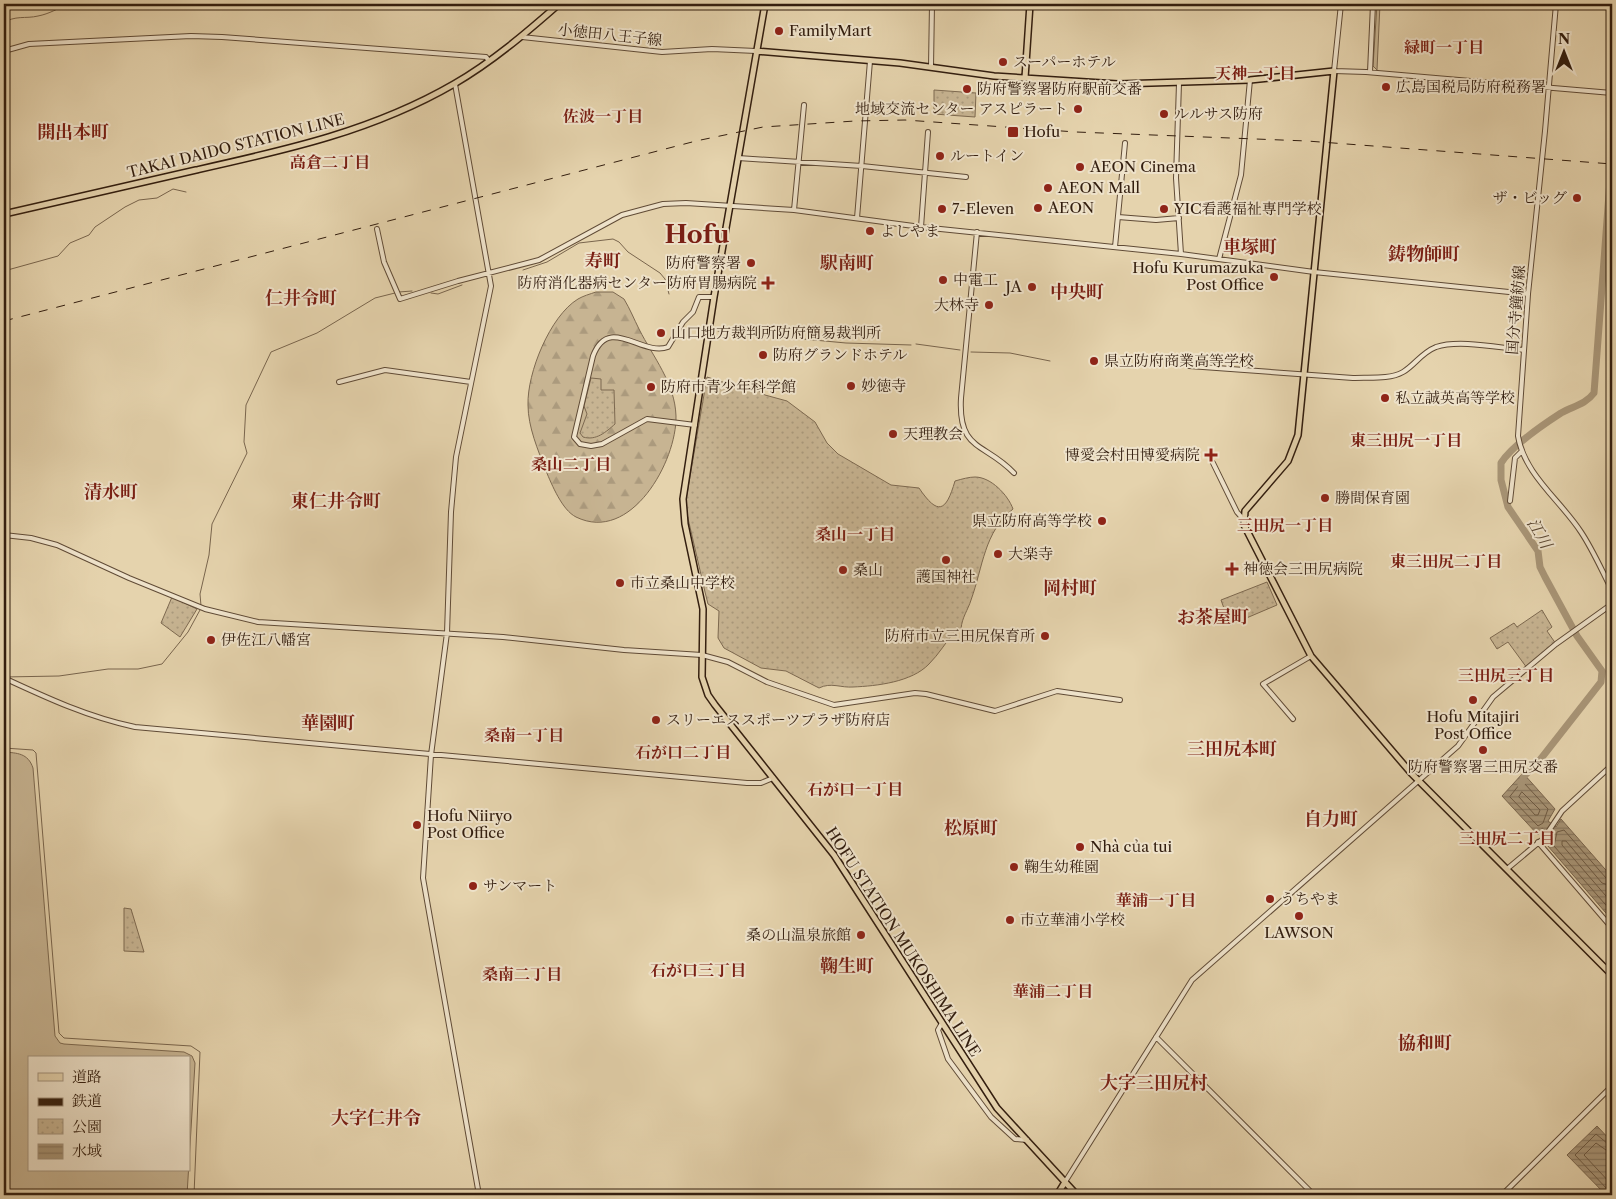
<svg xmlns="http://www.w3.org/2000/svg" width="1616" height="1199" font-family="'Libre Caslon Text','Noto Serif JP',serif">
<defs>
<pattern id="forest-firs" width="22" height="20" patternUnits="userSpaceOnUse" patternTransform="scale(1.25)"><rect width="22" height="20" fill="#c7b492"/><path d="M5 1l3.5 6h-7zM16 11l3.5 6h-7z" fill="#ab9a7d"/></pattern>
<pattern id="park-dots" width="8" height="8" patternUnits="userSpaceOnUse" patternTransform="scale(1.25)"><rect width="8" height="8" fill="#c7b492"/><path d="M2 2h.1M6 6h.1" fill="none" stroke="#ab9a7d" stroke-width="1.8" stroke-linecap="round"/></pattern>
<pattern id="water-rules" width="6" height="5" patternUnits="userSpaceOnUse" patternTransform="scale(1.25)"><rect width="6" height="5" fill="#a89577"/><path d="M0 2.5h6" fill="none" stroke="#897960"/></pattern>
</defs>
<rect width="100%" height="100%" fill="#e5d3ad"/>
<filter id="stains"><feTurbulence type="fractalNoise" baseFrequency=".004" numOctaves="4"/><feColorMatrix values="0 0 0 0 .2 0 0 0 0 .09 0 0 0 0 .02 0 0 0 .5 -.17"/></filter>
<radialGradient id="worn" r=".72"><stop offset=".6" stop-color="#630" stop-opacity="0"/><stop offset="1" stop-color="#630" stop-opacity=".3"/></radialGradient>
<path fill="#c7b492" stroke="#7d6950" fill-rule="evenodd" d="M1377 4H1380L1377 70 1373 66Z
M4 752C17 753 28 753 33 768L55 1036 60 1043 64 1044 184 1052 192 1056 195 1063 187 1195H4ZM29 1058H189V1170H29Z"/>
<path fill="url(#forest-firs)" stroke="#7d6950" d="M596 292H613L624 299C630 309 634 319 639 329 653 357 675 383 676 416 677 461 631 544 576 517 562 510 552 485 546 471 538 450 528 427 528 405 527 373 550 316 578 299 583 296 590 294 596 292Z"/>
<path fill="url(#park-dots)" stroke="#7d6950" d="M934 90 976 93 975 117 934 114Z
M707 377 732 385H749L765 395 787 401 815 422 827 443 838 454 891 485 919 488C938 516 946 512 955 481 962 479 969 477 975 477 991 477 1008 495 1013 509 984 532 983 567 971 600 968 610 962 617 961 629L955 631C946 642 939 654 929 664 912 682 877 686 853 687 841 688 831 682 819 688L786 671 761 668 724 648 718 638 719 611 708 604 705 592 687 514 686 500Z
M591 378 601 379V390H614L615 424C606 432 596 441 583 437L580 433 587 414 584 406Z
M1267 582 1277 605 1230 625 1221 600Z
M172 597 197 609 180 637 161 623Z
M1542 610 1552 627 1547 631 1556 644 1527 668 1508 642 1497 649 1490 638 1514 623 1517 627Z
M124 908 131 909 144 952 124 951Z"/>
<path fill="url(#water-rules)" stroke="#79654d" d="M1523 773 1555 809 1548 821 1556 827 1561 819 1612 877V920L1547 845 1552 836 1542 828 1538 835 1502 796Z
M1597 1126 1612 1142V1195H1606L1567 1155Z"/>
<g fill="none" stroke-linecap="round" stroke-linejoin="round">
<path stroke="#6e5a43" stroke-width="1" d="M1521 783H1524L1548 809 1543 823 1538 826 1510 797Z
M1522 792 1540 810 1538 815H1535L1519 797Z
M1612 880 1606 878 1564 830 1557 832 1554 846 1612 912
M1612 886 1602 883 1566 841H1562V845L1612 903
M1612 1151 1606 1150 1596 1143 1584 1155 1612 1185
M1609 1195 1608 1190 1575 1155 1596 1134 1608 1144 1612 1145"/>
<path stroke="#79654d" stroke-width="1" d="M4 23C14 15 26 19 38 16 49 14 59 8 68 4
M523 270 547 262 579 243 613 239 619 242 628 252 660 273 665 279 669 294
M4 271 58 256 70 243 89 235 95 227 125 207 139 200 157 198 173 189 186 192
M399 292 412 291
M431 293 438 294 462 285
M718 331 846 343 911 345
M916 344 960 350
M971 352 1010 353 1050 361
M201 606 200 594 209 555 212 524 247 453 244 442 246 405 271 352 317 333 375 298 395 293
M4 677 59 676 108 669H138L162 664 188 632 200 610
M4 748 33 750 36 753 59 1033 64 1038 191 1046 200 1052 194 1195"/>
<path stroke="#a89577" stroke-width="7" d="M1521 785 1524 776 1536 765 1601 682 1602 671 1577 636 1545 577 1540 567 1538 551 1508 507 1501 480V463C1512 446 1544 424 1561 413 1573 406 1585 405 1594 393L1612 154"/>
<defs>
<path id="minor" d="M1341 4 1334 71 1366 72 1612 93
M1556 4 1545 131 1528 294 1518 436C1524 474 1561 501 1581 532 1593 550 1602 571 1612 590
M522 37 662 52 712 49 756 51
M4 51 29 44 191 36 222 37 486 57 489 61
M931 67 932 4
M1370 72 1373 4
M1179 83 1176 178 1181 254
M455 84 491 286 456 457 451 512 447 633 431 755 423 878 479 1195
M738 158 862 166 966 177
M794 210 804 105
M1118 217 1156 220 1179 218
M857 218 870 61
M921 227 928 132
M377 229 384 262 400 299 458 281 539 260 622 215 663 204 686 203 794 210 921 227 1181 254 1314 272 1528 294
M977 232 961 398C958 452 985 442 1014 473
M1115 247 1125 143
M1219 259 1241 175 1250 80
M1189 366 1353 378C1368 377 1389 380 1403 372 1415 365 1421 353 1436 347 1459 339 1500 348 1524 350
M339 382 385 370 471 382
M695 425 647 419 602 444 591 446 580 444 574 437 593 356C609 314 642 357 668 347L683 322 693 312 699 297H714
M1213 463 1237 512 1244 520
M1510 501 1515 458 1521 452
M4 535 31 538 57 545 129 578 205 609 258 622 503 637 624 650 702 655 728 662 767 682 834 705 915 693 926 694 995 711 1057 691 1120 700
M4 678C47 698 88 717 135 727L747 783H761L773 778
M1293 719 1263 684 1311 656
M1538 842 1612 928
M1507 869 1544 838 1562 811 1612 765
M942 1023 938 1030 948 1059 991 1117 1015 1139 1027 1140
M1156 1037 1314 1195
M1065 1182 1192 980 1458 746 1493 697 1556 644 1612 604
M1502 1195 1612 1086"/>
<path id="major" d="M765 4 714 297 683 499 685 524 703 609 702 677 708 695 715 705 834 855 997 1108 1077 1195
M756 51 900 63 994 76 1118 84 1250 80 1334 71 1298 435 1288 461 1245 511 1244 525 1311 656 1411 773 1612 975
M1025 78 1030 4
M4 214C68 199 132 185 196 170 286 150 373 131 454 84 492 62 526 33 559 4
M1057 1195 1065 1182"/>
</defs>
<use href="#minor" stroke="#604b36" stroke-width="6"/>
<use href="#major" stroke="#331e0f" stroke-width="8"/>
<use href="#minor" stroke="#eee2ca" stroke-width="4"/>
<use href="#major" stroke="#e5d3ad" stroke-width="5"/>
<path stroke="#331e0f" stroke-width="1" stroke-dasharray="9 9" stroke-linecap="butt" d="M4 321 696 141 763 127 855 121 905 120 1076 132 1307 141 1612 164"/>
</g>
<g fill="#8f2418" stroke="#eee2ca" stroke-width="2">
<circle cx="779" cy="31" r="5"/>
<circle cx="1003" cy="62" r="5"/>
<circle cx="1386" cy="87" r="5"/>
<circle cx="967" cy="89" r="5"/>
<circle cx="1078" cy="109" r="5"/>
<circle cx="1164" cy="114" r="5"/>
<rect x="1007" y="126" width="12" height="12" rx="2.5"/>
<circle cx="940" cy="156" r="5"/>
<circle cx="1080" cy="167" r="5"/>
<circle cx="1048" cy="188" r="5"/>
<circle cx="1577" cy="198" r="5"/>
<circle cx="1038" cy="208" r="5"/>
<circle cx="942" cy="209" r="5"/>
<circle cx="1164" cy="209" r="5"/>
<circle cx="870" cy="231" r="5"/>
<circle cx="751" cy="263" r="5"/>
<circle cx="1274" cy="277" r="5"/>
<circle cx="943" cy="280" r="5"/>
<path d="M765.5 275.5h5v5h5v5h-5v5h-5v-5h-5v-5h5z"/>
<circle cx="1032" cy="287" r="5"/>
<circle cx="989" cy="305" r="5"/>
<circle cx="661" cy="333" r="5"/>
<circle cx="763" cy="355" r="5"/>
<circle cx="1094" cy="361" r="5"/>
<circle cx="851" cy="386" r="5"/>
<circle cx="651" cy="387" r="5"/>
<circle cx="1385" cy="398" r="5"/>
<circle cx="893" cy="434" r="5"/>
<path d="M1208.5 447.5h5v5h5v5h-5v5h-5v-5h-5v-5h5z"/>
<circle cx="1325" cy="498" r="5"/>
<circle cx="1102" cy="521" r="5"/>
<circle cx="998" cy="554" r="5"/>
<circle cx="946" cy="560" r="5"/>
<path d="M1229.5 561.5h5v5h5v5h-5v5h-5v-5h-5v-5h5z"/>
<circle cx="843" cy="570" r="5"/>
<circle cx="620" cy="583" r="5"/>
<circle cx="1045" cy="636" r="5"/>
<circle cx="211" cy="640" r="5"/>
<circle cx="1473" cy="700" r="5"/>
<circle cx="656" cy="720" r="5"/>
<circle cx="1483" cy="750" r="5"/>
<circle cx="417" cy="825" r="5"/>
<circle cx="1080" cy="847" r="5"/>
<circle cx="1014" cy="867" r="5"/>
<circle cx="473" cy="886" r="5"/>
<circle cx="1270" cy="899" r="5"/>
<circle cx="1299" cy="916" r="5"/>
<circle cx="1010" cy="920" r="5"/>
<circle cx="861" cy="935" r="5"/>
</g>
<g text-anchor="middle" stroke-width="4" stroke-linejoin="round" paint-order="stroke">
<g font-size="15" fill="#331e0f" stroke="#eee2ca" text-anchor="start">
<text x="789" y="36">FamilyMart</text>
<text x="1013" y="67">スーパーホテル</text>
<text x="1396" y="92">広島国税局防府税務署</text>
<text x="977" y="94">防府警察署防府駅前交番</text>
<text x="1068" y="114" text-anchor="end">地域交流センター アスピラート</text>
<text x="1174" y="119">ルルサス防府</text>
<text x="1024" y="137">Hofu</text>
<text x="950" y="161">ルートイン</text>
<text x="1090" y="172">AEON Cinema</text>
<text x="1058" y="193">AEON Mall</text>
<text x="1567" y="203" text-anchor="end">ザ・ビッグ</text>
<text x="1048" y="213">AEON</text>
<text x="952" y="214">7-Eleven</text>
<text x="1174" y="214">YIC看護福祉専門学校</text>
<text x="880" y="236">よしやま</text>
<text x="741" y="268" text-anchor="end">防府警察署</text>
<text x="1264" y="273" text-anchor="end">Hofu Kurumazuka<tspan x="1264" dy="17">Post Office</tspan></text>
<text x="953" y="285">中電工</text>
<text x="757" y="288" text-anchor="end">防府消化器病センター防府胃腸病院</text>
<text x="1022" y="292" text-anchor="end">JA</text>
<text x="979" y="310" text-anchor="end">大林寺</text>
<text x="671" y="338">山口地方裁判所防府簡易裁判所</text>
<text x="773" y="360">防府グランドホテル</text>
<text x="1104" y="366">県立防府商業高等学校</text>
<text x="861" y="391">妙徳寺</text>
<text x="661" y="392">防府市青少年科学館</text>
<text x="1395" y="403">私立誠英高等学校</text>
<text x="903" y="439">天理教会</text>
<text x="1200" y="460" text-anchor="end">博愛会村田博愛病院</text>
<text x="1335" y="503">勝間保育園</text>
<text x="1092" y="526" text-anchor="end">県立防府高等学校</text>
<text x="1008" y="559">大楽寺</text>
<text x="1243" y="574">神徳会三田尻病院</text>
<text x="853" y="575">桑山</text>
<text x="946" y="582" text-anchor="middle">護国神社</text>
<text x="630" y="588">市立桑山中学校</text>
<text x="1035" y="641" text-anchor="end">防府市立三田尻保育所</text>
<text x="221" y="645">伊佐江八幡宮</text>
<text x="1473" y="722" text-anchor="middle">Hofu Mitajiri<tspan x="1473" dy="17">Post Office</tspan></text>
<text x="666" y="725">スリーエススポーツプラザ防府店</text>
<text x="1483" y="772" text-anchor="middle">防府警察署三田尻交番</text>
<text x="427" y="821">Hofu Niiryo<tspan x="427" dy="17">Post Office</tspan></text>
<text x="1090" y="852">Nhà của tui</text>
<text x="1024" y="872">鞠生幼稚園</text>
<text x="483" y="891">サンマート</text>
<text x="1280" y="904">うちやま</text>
<text x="1020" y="925">市立華浦小学校</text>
<text x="1299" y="938" text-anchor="middle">LAWSON</text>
<text x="851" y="940" text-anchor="end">桑の山温泉旅館</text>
</g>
<g font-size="15" fill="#331e0f" stroke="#eee2ca">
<text transform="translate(610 35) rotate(6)" y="5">小徳田八王子線</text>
<text transform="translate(236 146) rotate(-14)" y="5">TAKAI DAIDO STATION LINE</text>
<text transform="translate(1516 310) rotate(-85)" y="5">国分寺鐘紡線</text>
<text transform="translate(903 942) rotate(57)" y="5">HOFU STATION MUKOSHIMA LINE</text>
</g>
<g font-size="16" font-weight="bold" fill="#7a1f14" stroke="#eee2ca">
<text x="1444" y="53">緑町一丁目</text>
<text x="1255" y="79">天神一丁目</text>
<text x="603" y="122">佐波一丁目</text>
<text x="330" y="168">高倉二丁目</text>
<text x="1406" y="446">東三田尻一丁目</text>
<text x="571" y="470">桑山二丁目</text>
<text x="1285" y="531">三田尻一丁目</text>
<text x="855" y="540">桑山一丁目</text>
<text x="1446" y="567">東三田尻二丁目</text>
<text x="1506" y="681">三田尻三丁目</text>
<text x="524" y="741">桑南一丁目</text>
<text x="683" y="758">石が口二丁目</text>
<text x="855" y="795">石が口一丁目</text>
<text x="1507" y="844">三田尻二丁目</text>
<text x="1156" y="906">華浦一丁目</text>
<text x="698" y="976">石が口三丁目</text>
<text x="522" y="980">桑南二丁目</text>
<text x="1053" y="997">華浦二丁目</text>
</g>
<g font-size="16" font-style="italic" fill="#5c4833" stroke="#eee2ca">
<text transform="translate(1540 533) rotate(60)" y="6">江川</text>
</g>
<g font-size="18" font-weight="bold" fill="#7a1f14" stroke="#eee2ca">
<text x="73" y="138">開出本町</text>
<text x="1250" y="253">車塚町</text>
<text x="1424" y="260">鋳物師町</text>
<text x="603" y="267">寿町</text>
<text x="847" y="269">駅南町</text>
<text x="1077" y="298">中央町</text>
<text x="301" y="304">仁井令町</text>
<text x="111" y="498">清水町</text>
<text x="336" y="507">東仁井令町</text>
<text x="1070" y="594">岡村町</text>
<text x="1213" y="623">お茶屋町</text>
<text x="328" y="729">華園町</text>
<text x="1232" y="755">三田尻本町</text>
<text x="1331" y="825">自力町</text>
<text x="971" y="834">松原町</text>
<text x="847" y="972">鞠生町</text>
<text x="1425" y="1049">協和町</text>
<text x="1154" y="1089">大字三田尻村</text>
<text x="376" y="1124">大字仁井令</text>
</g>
<g font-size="25" font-weight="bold" fill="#7a1f14" stroke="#eee2ca">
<text x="697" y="243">Hofu</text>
</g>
</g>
<rect width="1616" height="1199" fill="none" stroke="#e5d3ad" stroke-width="20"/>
<rect x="5" y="5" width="1606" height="1189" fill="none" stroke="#331e0f" stroke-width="2.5"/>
<rect x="10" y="10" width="1596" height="1179" fill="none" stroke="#331e0f"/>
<rect x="28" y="1056" width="162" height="115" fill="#eee2ca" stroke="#a3947f"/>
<rect x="38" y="1073" width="25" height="8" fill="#e5d3ad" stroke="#a3947f"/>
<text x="72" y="1082" font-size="15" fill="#331e0f">道路</text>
<rect x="38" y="1098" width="25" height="8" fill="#331e0f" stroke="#a3947f"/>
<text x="72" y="1106" font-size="15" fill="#331e0f">鉄道</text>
<rect x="38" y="1119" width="25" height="15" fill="url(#park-dots)" stroke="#a3947f"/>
<text x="72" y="1132" font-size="15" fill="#331e0f">公園</text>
<rect x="38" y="1144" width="25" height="15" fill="url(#water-rules)" stroke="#a3947f"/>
<text x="72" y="1156" font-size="15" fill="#331e0f">水域</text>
<g transform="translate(1564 52)" stroke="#eee2ca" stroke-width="4" paint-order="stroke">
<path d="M0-4L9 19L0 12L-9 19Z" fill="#331e0f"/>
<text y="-8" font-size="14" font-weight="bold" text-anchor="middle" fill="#331e0f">N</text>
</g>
<rect width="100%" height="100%" filter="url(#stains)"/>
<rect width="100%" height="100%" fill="url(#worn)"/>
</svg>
